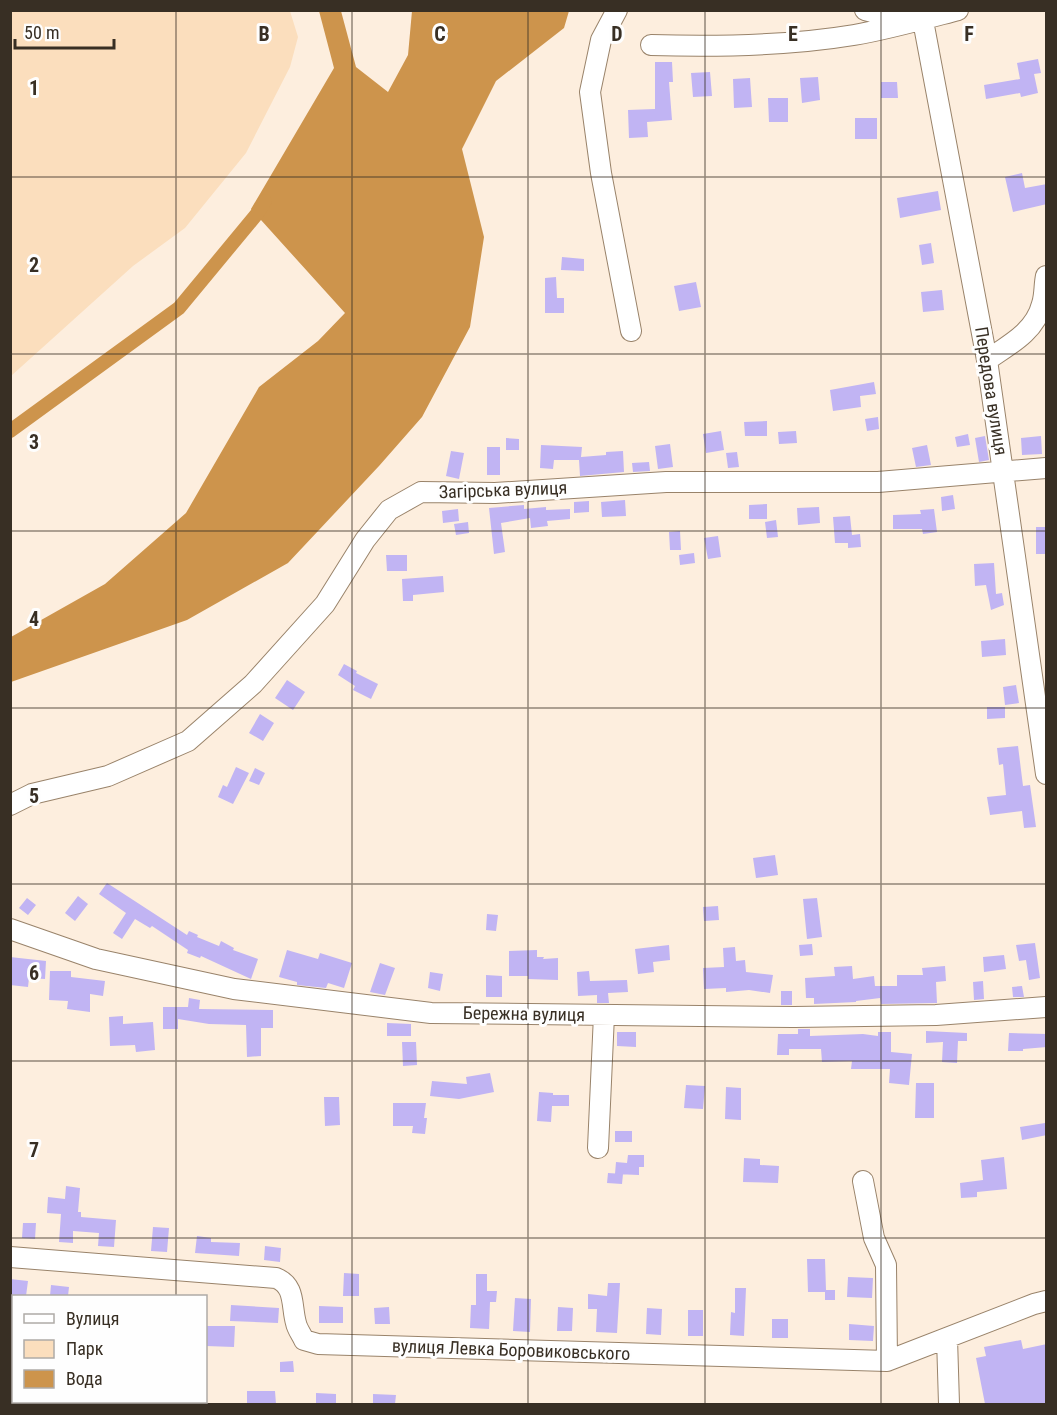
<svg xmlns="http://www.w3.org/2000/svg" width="1057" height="1415" font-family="'Roboto Condensed',sans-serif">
<rect width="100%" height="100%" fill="#fdeede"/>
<path fill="#fbdebd" d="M11 10 290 11 298 37 290 67 246 153 185 228 133 266 11 376Z"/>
<path fill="#cd944c" d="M319 11H341L356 67 388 92 408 55 412 11H569L564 28 496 81 462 149 484 237 470 327 422 417 379 466 288 563 187 620 11 682V637L105 584 186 513 259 387 318 341 345 313 251 209 334 68Z"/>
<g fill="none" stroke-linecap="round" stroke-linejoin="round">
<path stroke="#cd944c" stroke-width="14" d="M10 431 179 308 256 215 265 201"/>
</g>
<path fill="#c1b4f3" d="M1038 59 1041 73 1034 74 1038 93 1021 97 1020 93 986 99 984 85 1020 79 1017 63Z
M655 62H672L673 82H669L672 120 647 122 648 137 629 138 628 110 655 109Z
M710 72 712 96 693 97 691 73Z
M818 77 820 100 802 103 800 78Z
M750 78 752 107 734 108 733 79Z
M881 82H897L898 98H881Z
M768 98H788V122H769Z
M855 118H877V139H855Z
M1022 173 1025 188 1047 184V204L1013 212 1005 177Z
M938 191 941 210 900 218 897 198Z
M931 243 934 263 922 265 919 245Z
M562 257 584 259V271L561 270Z
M556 277 557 298H564V313H545V278Z
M696 282 701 307 679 311 674 286Z
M942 290 944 310 923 312 921 292Z
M874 382 876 394 860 396 861 407 833 411 830 390Z
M878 417 879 429 867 431 865 419Z
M767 421V436H745L744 422Z
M721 431 724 450 706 453 703 434Z
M796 431 797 443 779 444 778 432Z
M968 434 970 445 957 447 955 437Z
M985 436 989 460 979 462 975 438Z
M1041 436 1042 454 1022 455 1021 438Z
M506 438 519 439V450H506Z
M670 444 673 467 658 469 655 446Z
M541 445 582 447 581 457 606 455V452L623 451 624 472 580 476 579 460H554L553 469 540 468Z
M927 445 931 465 916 467 912 448Z
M487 447H500V475H487Z
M451 451 464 453 459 479 446 476Z
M737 452 739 467 728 468 726 453Z
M649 462 650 471 633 472 632 463Z
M953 495 955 509 942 511 941 497Z
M625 500 626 516 602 517 601 502Z
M589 501V512L574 513V502Z
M767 504V519H749V505Z
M524 505V509L546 507V510L570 509V519L547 521 548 526 531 528 530 518 501 523 505 552 494 554 489 508Z
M819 507 820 523 798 525 797 508Z
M458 509 459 521 443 523 442 511Z
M934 509 937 532 923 534 922 529H893V515L921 514 920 510Z
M850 516 852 535 860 534 861 547 848 548V543H835L833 517Z
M776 520 778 537 767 538 765 522Z
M468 522 469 533 456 535 454 524Z
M1036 527H1047V554H1036Z
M680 531 681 550H670L669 532Z
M718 536 721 557 708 559 704 538Z
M694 553 695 563 680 565 679 555Z
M386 555H407V571H387Z
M994 563 996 594 1002 593 1004 605 991 610 986 585 975 586 974 564Z
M443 576 444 592 413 595V601H403L402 579Z
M1005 639 1006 655 982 657 981 641Z
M344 664 357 671 356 673 378 684 371 699 353 690 355 686 338 675Z
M287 680 305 692 293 710 275 698Z
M1016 685 1019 703 1005 705 1003 687Z
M987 707H1005V718L987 719Z
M260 714 274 723 263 741 249 733Z
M1018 746 1023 786 1030 785 1036 827 1024 828 1022 811 990 815 987 797 1006 795 1003 764 999 765 997 748Z
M236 767 249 773 233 804 218 797 223 785 227 787Z
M255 768 265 773 259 785 249 781Z
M775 855 778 875 756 878 753 858Z
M107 883 187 935 189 931 198 935 197 937 219 946 221 941 234 948 233 950 258 959 251 979 201 956 200 958 187 953 188 950 152 926 150 928 135 919 122 939 113 933 126 913 99 894Z
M78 896 88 904 75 921 65 913Z
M27 898 36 905 28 915 19 908Z
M817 898 822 937 807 939 803 899Z
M718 906 719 920 704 921 703 907Z
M487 914 498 915 496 931 486 930Z
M1035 943 1040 978 1029 980 1026 960 1019 961 1016 945Z
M812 944 813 955 800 956 799 945Z
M669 945 670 960 653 962 654 972 638 974 635 949Z
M735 947 736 961 745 960 746 972 773 975 770 993 749 990 726 992V988L704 989 703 968 724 967 723 948Z
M287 950 318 959 320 953 352 963 344 988 328 983 326 988 297 985V982L279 977Z
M537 950V957H544L543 959 558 958V980L528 979V976H509V951Z
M1004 955 1006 969 984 972 983 957Z
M10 957 46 961 45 979 29 978 28 987 10 985Z
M380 963 395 968 385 995 370 992Z
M852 966 853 979 874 976 875 986H897V975H923L922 968 945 966 946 981 936 982 937 1003 881 1004 880 998 856 1001V1002L814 1004V998H806L805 978 835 976 834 967Z
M50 971H71V977L105 981 103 996 90 994V1012L67 1009 68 1001 49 1000Z
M589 971 590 981 627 980 628 992 608 993 609 1003H597V995L578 996 577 972Z
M430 972 443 974 440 991 428 988Z
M486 975 502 976V997H486Z
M983 981 984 999 974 1000 973 982Z
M1022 986 1024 997H1013L1012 987Z
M781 991H792V1005H781Z
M189 998 200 1000 199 1009 273 1010V1028H261V1056L247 1057 246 1025 209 1024 178 1019V1029H163V1007H188Z
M123 1016V1024L153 1022 155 1050 136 1052 135 1045 110 1046 109 1017Z
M387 1023 411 1024V1036H387Z
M798 1029H810V1036L863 1034 878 1036V1032H891V1052L912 1054 909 1085 889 1083 890 1069H851L852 1061 822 1062 821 1049H789V1055H777L778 1034H798Z
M926 1031 967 1033V1041H958L957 1063 942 1062 943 1042 926 1043Z
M617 1032H636V1047L617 1046Z
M1009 1033 1047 1034V1047L1023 1049V1051H1008Z
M402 1042H416L417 1065 403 1066Z
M490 1073 494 1092 459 1099 430 1096 432 1081 467 1084 466 1077Z
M916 1083H934V1118H915Z
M686 1085 705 1086 703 1109 684 1108Z
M726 1087 741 1088V1120L725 1119Z
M539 1092 553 1093V1095H569V1106H552L551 1122 537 1121Z
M324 1097H339L340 1125 325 1126Z
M393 1103H426L424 1118H427L425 1134 412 1133 413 1126H393Z
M1045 1123 1047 1135 1022 1140 1020 1127Z
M615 1131H632V1142H615Z
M628 1155H644V1167H639V1175L615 1174 616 1162 627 1163Z
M1004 1157 1007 1189 977 1192V1197L961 1198 960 1183 983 1180 981 1160Z
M744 1158 760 1159V1165L779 1166 778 1183 743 1182Z
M608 1173 623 1174 622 1184 607 1183Z
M66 1186 80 1188 78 1212H81V1217L116 1220 114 1247 98 1246 99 1233 73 1231V1243L59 1242 61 1214 47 1213 48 1197 65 1199Z
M23 1223H36L35 1239 22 1238Z
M153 1227 169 1228 167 1252 151 1251Z
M197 1236 211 1238V1242L240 1243 239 1256 195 1253Z
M265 1246 281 1248 280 1262 264 1260Z
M807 1259H825L826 1290H835V1300H825V1292H808Z
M344 1273 359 1274V1296H343Z
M476 1274H487V1291H497L496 1302H490L489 1329 470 1328 471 1305H476Z
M848 1277 873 1278 872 1298 847 1297Z
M10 1279 28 1281 26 1296H10Z
M608 1283H620L617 1333 596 1332 597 1309H588V1294L607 1296Z
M51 1285 69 1287 68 1296H50Z
M735 1288H746L744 1336 730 1335 731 1312 735 1313Z
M515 1298 531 1299 530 1332 513 1331Z
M231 1305 279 1308 278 1323 230 1321Z
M319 1306 343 1307V1323H319Z
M389 1307 390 1324H375L374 1308Z
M558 1307 573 1308 572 1331H557Z
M647 1308 662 1309 661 1335 646 1334Z
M688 1310H703V1336H688Z
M772 1319H788V1338H772Z
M849 1324 874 1326 873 1341 849 1340Z
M206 1326H235L234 1347 206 1346Z
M1021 1340 1023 1349 1047 1344V1404H985L976 1358 986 1356 984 1347Z
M293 1361 294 1372H280V1362Z
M247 1391H275L276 1404H247Z
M316 1393 336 1394V1404H316Z
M373 1394 396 1395 395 1404H373Z"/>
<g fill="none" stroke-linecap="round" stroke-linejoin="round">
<defs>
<path id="minor" d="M617 10 601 40 590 92 601 173 631 331
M865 10 907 21
M921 10 987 360 1046 774
M651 45C719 47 788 46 854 35 889 29 924 19 958 10
M987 360C1009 345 1035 332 1042 304 1045 295 1044 285 1046 276
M10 805 32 794 108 776 188 741 253 684 325 604 365 540 389 510 421 492 495 493 666 482H878L1046 468
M10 929 96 959 234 989 431 1013 794 1017 936 1015 1046 1007
M598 1148 604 1015
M863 1181 874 1238 886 1265 887 1361
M10 1257 276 1278C296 1286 291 1306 296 1323 297 1329 302 1335 304 1340L318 1344 887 1361 1034 1304 1046 1301
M947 1338 949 1404"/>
</defs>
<use href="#minor" stroke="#99836a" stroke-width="22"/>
<use href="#minor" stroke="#fff" stroke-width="20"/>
</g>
<path fill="none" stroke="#382f24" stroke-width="1.5" stroke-opacity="0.55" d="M176 10V1296M352 10V1404M528 10V1404M705 10V1404M881 10V1404M10 177H1046M10 354H1046M10 531H1046M10 708H1046M10 884H1046M10 1061H1046M10 1238H1046M176 1402V1404"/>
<g text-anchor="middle" stroke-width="6" stroke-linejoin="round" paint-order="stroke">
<g font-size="18" fill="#382f24" stroke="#fefefe">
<text transform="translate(991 391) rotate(81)" y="6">Передова вулиця</text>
<text transform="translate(503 490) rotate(-2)" y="6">Загірська вулиця</text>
<text transform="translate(524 1014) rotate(1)" y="6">Бережна вулиця</text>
<text transform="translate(511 1350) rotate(2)" y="6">вулиця Левка Боровиковського</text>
</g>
</g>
<g font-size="20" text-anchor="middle" font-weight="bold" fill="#382f24" stroke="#fefefe" stroke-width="6" stroke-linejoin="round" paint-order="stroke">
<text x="264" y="41">B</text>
<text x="440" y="41">C</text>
<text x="617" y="41">D</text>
<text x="793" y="41">E</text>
<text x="969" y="41">F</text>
<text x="34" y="95">1</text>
<text x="34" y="272">2</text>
<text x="34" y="449">3</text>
<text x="34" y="626">4</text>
<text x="34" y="803">5</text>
<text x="34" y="980">6</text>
<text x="34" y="1157">7</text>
</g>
<rect width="1057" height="1415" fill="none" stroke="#382f24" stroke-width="24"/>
<rect x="12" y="1295" width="195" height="108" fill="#fefefe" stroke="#afaba7" stroke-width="1.5"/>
<rect x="24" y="1314" width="30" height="9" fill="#ffffff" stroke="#afaba7" stroke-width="1.5"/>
<text x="66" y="1325" font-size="18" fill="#382f24">Вулиця</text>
<rect x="24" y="1340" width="30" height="18" fill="#fbdebd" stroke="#afaba7" stroke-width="1.5"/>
<text x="66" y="1355" font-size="18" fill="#382f24">Парк</text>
<rect x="24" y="1370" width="30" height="18" fill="#cd944c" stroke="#afaba7" stroke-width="1.5"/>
<text x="66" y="1385" font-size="18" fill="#382f24">Вода</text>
<path d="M15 39v9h99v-9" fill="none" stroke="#382f24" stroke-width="3"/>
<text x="24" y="39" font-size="18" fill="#382f24" stroke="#fefefe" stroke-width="4.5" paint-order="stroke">50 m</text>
</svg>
